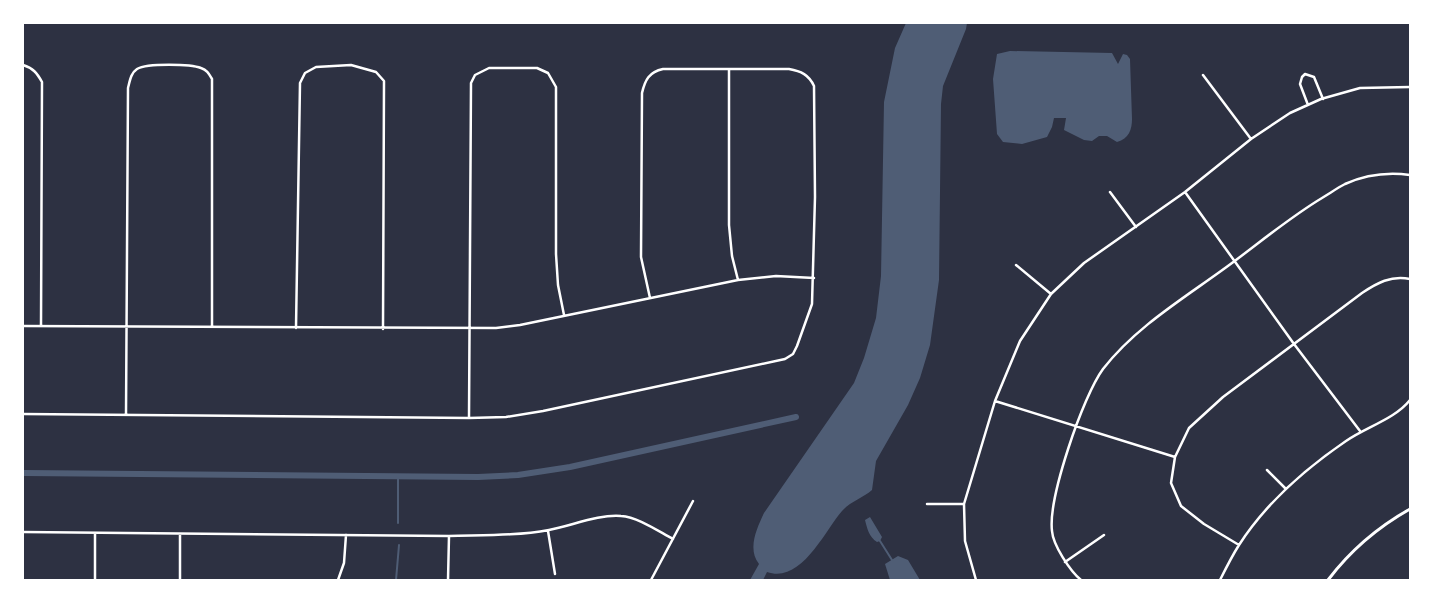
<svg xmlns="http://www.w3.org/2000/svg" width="1433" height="603" font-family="Jost,sans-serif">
<rect width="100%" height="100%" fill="#2d3142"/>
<path fill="#4f5d75" d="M906 23H967L966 29 943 86 941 104 939 280 930 345 920 378 908 405 876 461 872 490C863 498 851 501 842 511 824 532 801 584 767 572L763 580H750L759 564C747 549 757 528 764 513L854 383 864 358 876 318 881 276 884 102 895 48Z
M1010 51 1112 53 1118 64 1123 54 1127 55 1130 59 1132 119C1132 129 1129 139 1117 142L1107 136H1099L1092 141 1084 140 1064 130 1066 118H1054L1052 127 1047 137 1022 144 1003 142 997 134 993 79 997 54Z
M870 517 882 537 880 541 877 542C869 537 867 528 865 520Z
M898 556 908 560 920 580H890L885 564Z"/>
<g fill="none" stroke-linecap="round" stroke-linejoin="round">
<path stroke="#4f5d75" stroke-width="2" d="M398 523V476
M880 541 892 560
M396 580 399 545"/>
<path stroke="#4f5d75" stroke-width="6" d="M23 473 478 477 518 475 570 467 796 417"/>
<path stroke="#fff" stroke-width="2.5" d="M23 65C33 68 37 73 42 82L41 326
M729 70V225L732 256 738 280
M1203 75 1251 139
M1308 105 1300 84 1302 77 1305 74 1314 77 1323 99
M1110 192 1136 227
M1185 192 1294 344 1360 431
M1016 265 1051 294
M23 326 496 328 520 325 738 280 776 276 814 278
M296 328 300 83 305 73 316 67 351 65 376 72 384 81 383 329
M995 401 1175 457
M23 414 469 418 506 417 543 411 785 359 793 354 797 346 812 304 815 197 814 86C809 75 801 71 789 69H663C649 72 645 80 642 93L641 257 650 298
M126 415 128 88C130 80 131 73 137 69 147 63 191 64 201 68 207 70 209 74 212 79V327
M469 418 471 83 475 75 489 68H537L548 73 556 87V254L558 285 564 315
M1267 470 1286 489
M927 504H964
M548 531 555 574
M23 532 449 536C482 535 516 536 549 530 571 526 599 514 621 516 638 517 658 531 673 539
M1239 545 1204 524 1181 506 1171 483 1175 457 1189 428 1223 397 1362 293C1377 283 1391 275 1410 279
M1065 562 1104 535
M95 580V534
M180 580V535
M338 580 344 563 346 535
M448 580 449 536
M651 580 693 501
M976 580 965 541 964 504 995 401 1020 341 1051 294 1084 263 1185 192 1251 139 1290 113 1321 99 1360 88 1410 87
M1081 580C1070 571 1053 545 1052 531 1048 498 1083 396 1103 369 1138 324 1191 294 1236 260 1264 239 1292 216 1322 198 1329 194 1337 188 1345 184 1365 175 1388 172 1410 175
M1220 580C1226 568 1232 556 1239 545 1266 503 1305 469 1346 441 1366 427 1395 419 1410 400"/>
<path stroke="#fff" stroke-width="3" d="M1328 580C1350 551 1378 527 1410 509"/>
</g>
<rect width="1433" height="603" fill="none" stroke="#ffffff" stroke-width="48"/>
</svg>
